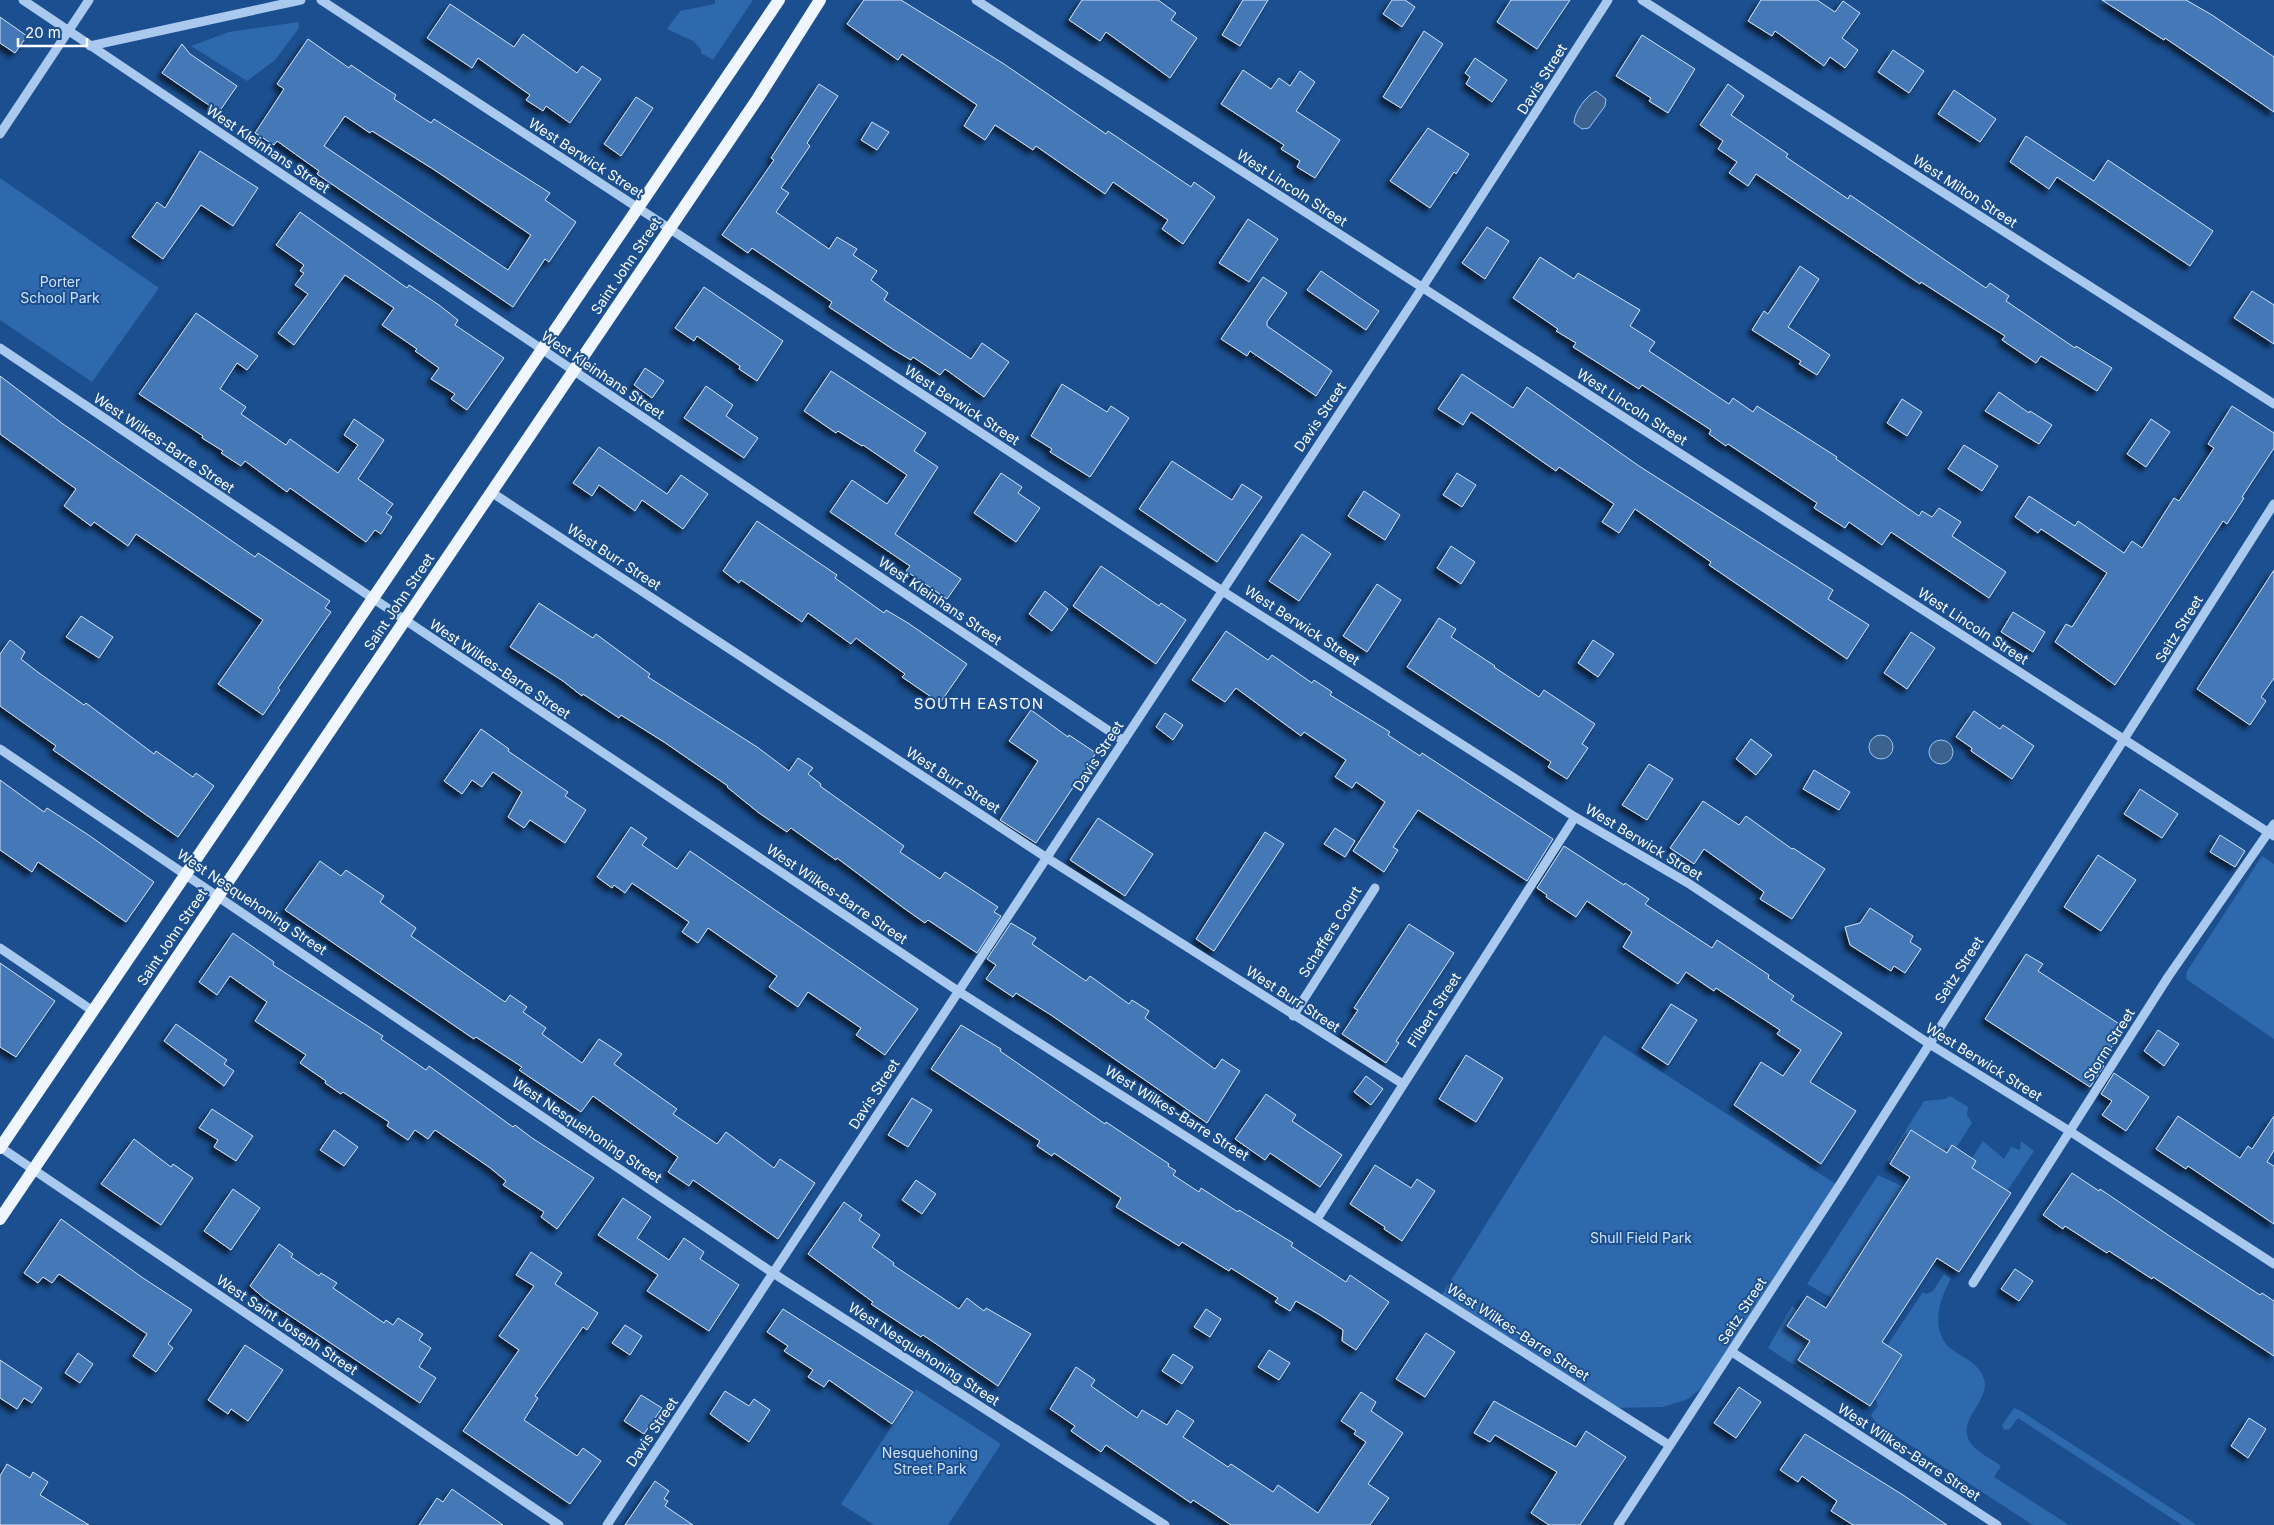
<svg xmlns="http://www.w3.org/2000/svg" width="2274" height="1525" font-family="Inter,sans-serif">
<defs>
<filter id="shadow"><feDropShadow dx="-4.5" dy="4.5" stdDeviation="2.5" flood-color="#0009"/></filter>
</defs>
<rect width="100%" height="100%" fill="#1b4f8f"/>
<path fill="#2e69ad" d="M715 0H753L713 60 701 53V49L693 41 667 29 680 11 715 4Z
M298 22 299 28 275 60 247 81 191 46 229 32Z
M0 178 159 288 92 382 0 320Z
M2262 856 2274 864V1039L2186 979 2187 971Z
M1604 1035 1839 1186 1716 1376 1688 1399 1663 1407 1612 1408 1440 1298Z
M1950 1096 1968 1107 1967 1115 1972 1123 1956 1148 1947 1153 1911 1131 1890 1164 1887 1160 1924 1101 1945 1099Z
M1983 1141 2004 1159 2011 1147 2020 1150 2021 1141 2034 1151 2007 1191 1972 1168 1976 1161 1972 1158Z
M1878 1175 1904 1187 1832 1298 1807 1284Z
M1944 1274 1951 1279C1938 1301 1929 1334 1954 1351 1966 1359 1979 1364 1984 1379 1991 1403 1952 1421 1973 1446 1980 1454 1992 1459 2001 1466L1994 1477 2069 1525H2033L1876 1423 1871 1415 1878 1406 1875 1398 1902 1356 1887 1346 1923 1292 1926 1294 1933 1291Z
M1792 1306 1797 1310 1787 1326 1810 1341 1798 1360 1828 1380 1823 1384 1768 1348Z
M916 1389 1001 1444 948 1525H874L841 1504Z
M2014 1408 2021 1411 2197 1525H2182L2018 1418 2010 1429 2004 1430 2002 1425Z"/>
<path fill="#3c6290" stroke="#9cc4f0" d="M1596 91 1606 99 1605 106 1589 128 1582 129 1574 123C1574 112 1587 95 1596 91Z
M1869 747a12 12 0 1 1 24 0a12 12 0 1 1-24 0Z
M1929 752a12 12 0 1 1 24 0a12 12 0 1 1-24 0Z"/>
<path fill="#4478b7" stroke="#cfe3fa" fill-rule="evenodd" filter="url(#shadow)" d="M864 0H901L1004 64 1106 134 1108 131 1191 187 1194 182 1215 197 1183 244 1162 229 1168 220 1113 182 1105 194 1036 146 1033 150 995 125 985 140 964 126 977 105 902 54 898 60 847 24Z
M1082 0H1158L1176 13 1171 20 1197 38 1170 78 1106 32 1100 41 1069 20Z
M1243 0H1268L1240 46 1222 35Z
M1392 0H1405L1415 7 1402 27 1383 14Z
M1511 0H1570L1537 49 1497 22Z
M1761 0H1817L1835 12 1843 1 1860 13 1842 38 1858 50 1845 68 1830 57 1824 66 1775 31 1772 36 1748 21Z
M2102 0H2186L2212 15 2274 57V112L2165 38 2164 40Z
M450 4 514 47 523 34 577 73 582 66 601 79 570 123 546 106 543 111 526 100 530 95 478 58 472 68 427 38Z
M0 17 27 36 15 53 0 43Z
M1424 31 1443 44 1401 108 1383 97Z
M1642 35 1695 69 1668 113 1649 101 1651 98 1616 76Z
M308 39 349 68 351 65 376 82 396 95 394 99 431 123 434 119 550 193 545 200 576 222 549 262 545 259 513 307 317 174 319 171 277 141 274 145 255 133 284 89 277 84ZM345 116 370 133 372 131 433 169 531 235 508 270 324 146Z
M182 44 190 54 237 86 219 112 162 73Z
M1893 50 1924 71 1909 93 1878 72Z
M1475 58 1507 80 1492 102 1466 84 1470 77 1465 73Z
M1243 70 1271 89 1279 78 1290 86 1300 71 1315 82 1296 111 1340 140 1315 178 1297 167 1300 161 1281 149 1284 145 1221 104Z
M819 84 838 96 807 143 810 146 781 188 789 193 776 212 829 249 837 237 857 249 853 255 877 271 871 280 888 293 884 300 971 359 982 343 1009 362 984 397 945 369 940 375 913 357 911 360 894 350 829 307 832 302 752 248 748 253 722 235 774 160 771 158Z
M1728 84 1744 96 1731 115 1788 154 1786 157 1848 199 1850 195 1986 288 1990 283 2009 296 2006 301 2075 348 2076 346 2112 368 2097 391 2041 356 2036 363 2002 340 2005 336 1921 282 1920 284 1756 174 1748 186 1729 173 1737 162 1718 149 1723 141 1700 125Z
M1954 90 1996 119 1980 142 1938 114Z
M636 97 653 108 621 156 604 144Z
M872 122 889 132 877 150 861 140Z
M1428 128 1469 154 1456 174 1454 172 1430 208 1390 181Z
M2026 136 2094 181 2108 160 2213 231 2190 266 2057 177 2049 189 2010 162Z
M200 151 258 188 233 226 201 205 163 259 132 237 157 202 165 208Z
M300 212 407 288 409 285 439 305 458 320 455 325 504 358 467 410 451 399 455 394 431 379 439 368 415 351 417 349 382 325 394 308 345 275 294 345 278 333 308 294 295 285 304 273 300 271 304 265 276 245Z
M1248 219 1278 239 1249 282 1219 263Z
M1487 227 1509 241 1485 279 1462 263Z
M1540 257 1574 279 1578 273 1640 310 1630 326 1655 342 1649 351 1729 404 1733 398 1753 412 1757 406 1837 457 1836 459 1919 516 1922 511 1932 517 1939 508 1961 522 1952 536 2006 572 1989 598 1891 532 1882 545 1849 522 1845 528 1814 508 1817 503 1728 444 1726 446 1709 434 1711 430 1642 385 1639 389 1573 347 1576 343 1556 331 1558 329 1513 298Z
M1800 266 1819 279 1788 327 1830 355 1817 375 1799 364 1801 361 1752 330 1764 311 1768 314Z
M1321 271 1379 311 1366 330 1307 290Z
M1263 277 1287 293 1267 322V326L1332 371 1316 396 1250 351 1247 356 1221 339Z
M704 287 783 341 757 381 739 369 740 366 697 336 694 341 675 328Z
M2252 291 2274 305V344L2234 318Z
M196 313 258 356 247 370 237 363 220 389 246 407 241 414 286 445 290 439 338 473 358 445 344 435 354 419 384 440 358 479 393 504 386 513 392 517 381 534 375 530 366 542 290 488 287 492 245 461 241 466 221 453 223 451 202 438 203 436 139 394Z
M645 368 664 381 652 398 634 385Z
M831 371 926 433 914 451 938 467 895 534 961 579 947 599 906 571 910 566 830 512 852 480 887 504 907 475 863 445 862 446 838 431 836 433 804 411Z
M1462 374 1513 408 1527 387 1639 466 1833 590 1828 599 1869 625 1847 659 1709 565 1711 562 1635 509 1619 533 1602 522 1614 504 1559 467 1556 471 1471 412 1463 425 1438 409Z
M0 376 63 424 255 557 258 553 330 601 325 608 331 612 278 688 280 690 263 715 218 684 263 620 136 534 128 546 94 522 91 526 64 506 76 489 0 434Z
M1062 384 1107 412 1111 406 1129 418 1090 477 1050 452 1052 449 1031 436Z
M706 386 733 405 726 416 758 438 744 458 684 418Z
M1999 392 2029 413 2030 411 2052 425 2039 444 1985 411Z
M1902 399 1922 412 1907 436 1887 423Z
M2232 406 2274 433V448L2242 497 2244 498 2227 524 2223 521 2115 685 2055 642 2066 624 2072 627 2107 573 2041 529 2038 533 2015 517 2029 496 2075 526 2078 521 2124 553 2132 541 2142 548 2174 498 2179 501 2214 448 2208 444Z
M2151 419 2170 432 2146 467 2127 454Z
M1964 445 1998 466 1982 491 1948 469Z
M599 447 667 494 681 475 708 494 683 529 642 500 635 511 599 485 592 496 573 483Z
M1172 461 1232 500 1242 484 1262 497 1217 562 1139 509Z
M1001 473 1022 487 1018 493 1040 508 1016 542 974 513Z
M1457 473 1476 485 1462 507 1443 495Z
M1364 491 1400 515 1385 540 1348 516Z
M757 521 837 575 835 578 884 613 886 610 908 623 967 664 940 703 902 677 905 674 856 638 851 644 808 613 802 622 741 580 739 583 723 571Z
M1302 534 1331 554 1299 601 1269 581Z
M1451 546 1475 562 1461 584 1437 568Z
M1101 566 1159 606 1161 603 1186 620 1156 664 1073 606Z
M2274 570V678L2261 697 2266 701 2250 725 2197 689Z
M1377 584 1401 600 1367 652 1343 636Z
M1045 591 1068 609 1052 631 1029 614Z
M539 603 593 638 596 634 650 674 648 677 757 747 789 771 798 758 813 768 808 774 821 784 820 786 904 846 900 852 940 879 945 872 998 907 994 912 1001 916 977 953 928 920 925 923 905 909 837 858 836 860 791 828 787 832 759 813 727 787 728 786 664 742 621 715 619 718 583 694 582 696 563 681 510 647Z
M2013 612 2045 632 2033 652 2001 632Z
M81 616 113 637 99 658 66 637Z
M1439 618 1456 629 1451 637 1495 666 1494 667 1539 697 1544 690 1595 724 1582 744 1588 748 1567 779 1548 767 1551 762 1407 667Z
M1226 631 1268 660 1272 655 1312 683 1314 680 1332 692 1330 695 1390 732 1388 735 1420 756 1422 753 1553 839 1527 881 1418 810 1393 847 1398 850 1384 872 1353 851 1385 802 1356 782 1352 788 1335 777 1346 760 1304 732 1301 736 1236 688 1225 702 1192 680Z
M1911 632 1935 648 1907 689 1884 673Z
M10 640 25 652 21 659 39 673 84 705 86 703 154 754 156 751 193 777 196 773 214 786 178 837 53 750 56 746 0 706V654Z
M1593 640 1614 654 1598 677 1578 663Z
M1031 710 1068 737 1069 735 1096 753 1036 843 1000 820 1038 761 1009 741Z
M1974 711 2000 729 2003 725 2034 746 2012 779 1971 751 1972 748 1956 737Z
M1165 713 1183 725 1173 740 1156 727Z
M481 729 509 749 508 751 568 792 565 796 586 810 565 843 530 820 524 828 508 817 522 792 493 772 482 787 472 780 462 794 444 781Z
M1751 739 1772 755 1756 775 1736 759Z
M1649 764 1673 779 1647 820 1622 805Z
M1814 770 1850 792 1839 810 1803 789Z
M0 780 44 812 47 808 90 836 154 882 126 922 38 862 32 872 0 850Z
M2140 789 2178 814 2162 838 2124 814Z
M1703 801 1739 825 1746 816 1792 849 1793 848 1825 869 1792 919 1760 899 1764 892 1704 849 1694 864 1670 848Z
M1098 818 1153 854 1125 896 1070 860Z
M631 827 647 838 642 845 677 869 690 851 918 1009 885 1055 856 1035 861 1028 808 992 798 1007 769 987 777 976 708 928 698 943 682 932 689 922 632 883 625 893 614 885 612 888 597 877Z
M1335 828 1355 841 1345 857 1324 844Z
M1265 832 1284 844 1214 951 1196 939Z
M2220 835 2245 851 2235 867 2210 852Z
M1564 846 1624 885 1625 883 1649 899 1645 904 1712 948 1717 940 1769 975 1768 978 1794 996 1791 1000 1842 1033 1810 1082 1856 1111 1821 1164 1734 1105 1761 1062 1783 1076 1801 1050 1777 1034 1780 1030 1716 988 1714 991 1686 972 1678 984 1623 947 1632 932 1587 901 1576 917 1546 897 1547 895 1537 888Z
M2098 855 2136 880 2101 931 2064 907Z
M320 861 341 876 346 870 384 896 380 902 416 928 411 936 505 1002 510 995 527 1007 523 1012 546 1028 542 1034 582 1063 599 1039 622 1054 614 1064 677 1109 673 1114 717 1144 726 1132 774 1168 780 1159 815 1183 778 1239 693 1180 689 1186 668 1172 678 1157 593 1096 581 1112 519 1070 522 1067 476 1037 474 1039 285 910Z
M1870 908 1913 936 1910 942 1921 949 1905 973 1894 966 1891 971 1850 945 1845 927 1860 923Z
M1011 923 1036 938 1032 944 1086 981 1090 976 1129 1004 1132 1000 1149 1011 1145 1018 1215 1069 1222 1059 1240 1071 1207 1123 1051 1015 1016 993 1013 997 986 979 996 965 987 959Z
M1409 924 1454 953 1396 1041 1399 1043 1386 1063 1342 1034 1358 1010 1354 1008Z
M233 933 274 962 273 965 383 1036 381 1039 426 1070 429 1066 513 1127 515 1125 532 1138 594 1178 557 1229 541 1217 544 1212 503 1185 506 1181 489 1167 435 1130 428 1139 415 1130 408 1140 387 1126 389 1122 343 1092 341 1094 325 1083 326 1081 300 1063 306 1055 255 1021 267 1002 230 976 217 995 199 982Z
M2026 954 2043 964 2038 971 2124 1027 2101 1064 2104 1066 2090 1087 1985 1019Z
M0 963 55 1001 16 1057 0 1047Z
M1671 1004 1697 1020 1668 1065 1642 1048Z
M176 1024 227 1060 224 1064 234 1071 224 1086 164 1041Z
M961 1025 1001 1049 1000 1051 1105 1124 1106 1122 1169 1164 1168 1166 1176 1171 1173 1175 1199 1192 1201 1188 1238 1212 1239 1210 1293 1243 1291 1246 1346 1282 1350 1275 1389 1302 1356 1350 1342 1341 1343 1330 1320 1315 1296 1301 1290 1311 1275 1302 1278 1298 1231 1268 1229 1271 1182 1242 1179 1246 1116 1207 1121 1198 1054 1153 1052 1156 1037 1146 1040 1141 931 1069Z
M2158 1030 2179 1044 2164 1066 2144 1051Z
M1466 1055 1503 1078 1476 1122 1439 1099Z
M2114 1073 2149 1097 2126 1131 2102 1115 2112 1101 2101 1094Z
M1366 1076 1383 1089 1371 1105 1354 1092Z
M1266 1094 1296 1115 1292 1121 1342 1155 1320 1187 1270 1153 1265 1160 1235 1139Z
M912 1098 932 1110 908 1147 888 1135Z
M212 1109 253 1136 236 1161 214 1147 218 1140 199 1128Z
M2178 1116 2240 1158 2248 1146 2252 1149 2274 1116V1150L2267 1162 2274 1166V1224L2188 1166 2186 1169 2156 1149Z
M334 1130 358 1147 344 1166 320 1150Z
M1911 1130 1947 1153 1952 1145 1976 1161 1972 1168 2011 1193 1959 1272 1937 1258 1882 1342 1902 1355 1870 1406 1798 1360 1810 1341 1787 1326 1807 1296 1826 1308 1910 1177 1890 1164Z
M134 1139 171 1167 173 1164 193 1178 161 1225 101 1184Z
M1375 1165 1411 1188 1417 1179 1435 1191 1402 1241 1384 1229 1385 1227 1350 1204Z
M2072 1173 2099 1191 2100 1189 2177 1241 2260 1295 2262 1293 2274 1301V1356L2153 1277 2152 1279 2109 1251 2107 1253 2065 1226 2063 1229 2043 1215Z
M916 1180 936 1194 922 1214 902 1200Z
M233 1189 260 1208 231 1250 204 1231Z
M623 1198 651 1217 637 1238 669 1260 684 1238 704 1252 700 1259 739 1285 709 1331 647 1291 658 1275 598 1235Z
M844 1202 862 1215 859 1220 880 1235 872 1247 894 1263 893 1265 959 1309 967 1298 984 1311 986 1308 1031 1334 998 1386 923 1335 921 1337 871 1304 873 1302 808 1254Z
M61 1219 143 1278 192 1310 168 1344 173 1348 156 1372 133 1356 147 1334 59 1274 52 1283 43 1277 38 1283 24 1273Z
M279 1244 293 1254 291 1257 319 1276 321 1273 337 1283 333 1288 384 1323 386 1320 393 1325 398 1318 423 1334 419 1340 431 1348 419 1367 436 1378 420 1403 265 1299 250 1286Z
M531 1252 562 1273 555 1284 598 1313 587 1330 583 1327 535 1396 538 1398 524 1420 577 1456 583 1448 601 1461 570 1504 463 1431 519 1350 499 1336 534 1286 516 1275Z
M2015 1269 2033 1281 2019 1301 2001 1289Z
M783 1309 913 1392 892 1424 829 1380 824 1387 808 1377 813 1370 784 1351 788 1346 767 1332Z
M1206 1309 1221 1319 1210 1337 1194 1327Z
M625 1325 642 1336 630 1355 612 1343Z
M1426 1333 1455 1352 1425 1397 1396 1379Z
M245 1345 283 1370 248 1421 231 1409 228 1414 208 1400Z
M1269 1350 1290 1363 1279 1380 1258 1367Z
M78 1353 93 1364 80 1383 65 1373Z
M1173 1354 1193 1367 1182 1384 1162 1371Z
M0 1360 42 1388 32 1403 24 1398 17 1409 0 1398Z
M1076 1367 1095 1380 1091 1386 1137 1418 1142 1410 1167 1425 1177 1410 1194 1421 1183 1437 1228 1467 1231 1464 1273 1492 1278 1485 1318 1513 1366 1442 1354 1434 1356 1431 1341 1421 1361 1392 1376 1402 1371 1411 1403 1433 1368 1484 1389 1498 1370 1525H1231L1193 1500 1191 1503 1106 1445 1101 1452 1071 1431 1075 1426 1050 1409Z
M1739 1387 1761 1402 1736 1438 1714 1423Z
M725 1391 749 1406 754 1399 770 1410 749 1442 710 1414Z
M641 1395 662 1408 644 1434 624 1421Z
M1494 1401 1576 1447 1586 1431 1626 1457 1580 1525H1549L1531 1513 1557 1472 1495 1435 1490 1442 1474 1433Z
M2249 1418 2266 1429 2248 1458 2231 1446Z
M1805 1434 1903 1495 1947 1525H1853L1831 1511 1837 1501 1802 1476 1798 1482 1780 1470Z
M7 1464 30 1478 33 1472 48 1482 40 1495 89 1525H0V1476Z
M655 1481 669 1491 664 1499 668 1501 665 1506 693 1525H625Z
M452 1489 503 1525H419L437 1498 443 1502Z"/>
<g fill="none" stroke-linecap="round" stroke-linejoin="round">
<path stroke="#a9c9ee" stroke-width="9" d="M23 0 1124 741
M321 0 1210 583 1575 817 1688 883 1928 1043 2071 1132 2274 1264
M976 0 2274 836
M1642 0 2274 404
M90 46 301 0
M0 134 89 0
M0 348 958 991 1669 1445
M491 492 1047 858 1403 1084
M0 749 773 1273 1165 1525
M0 948 93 1011
M1293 1016 1375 888
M0 1147 559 1525
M1317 1219 1575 817
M1973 1283 2168 977 2274 824
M1732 1352 1997 1525
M607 1525 1422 288 1608 0
M1618 1525 1839 1186 2274 504"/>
<path stroke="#f0f6ff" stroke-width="12" d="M0 1148 779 0
M0 1219 758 98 820 0"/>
</g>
<g text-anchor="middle" stroke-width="4" stroke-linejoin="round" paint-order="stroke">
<g font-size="14" fill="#fff" stroke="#1b4f8f">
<text transform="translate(1542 79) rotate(-58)" y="5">Davis Street</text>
<text transform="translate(268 149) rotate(34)" y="5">West Kleinhans Street</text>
<text transform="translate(586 158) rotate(33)" y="5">West Berwick Street</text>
<text transform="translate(1292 188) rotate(33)" y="5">West Lincoln Street</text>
<text transform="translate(1965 191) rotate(33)" y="5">West Milton Street</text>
<text transform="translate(626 266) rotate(-56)" y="5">Saint John Street</text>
<text transform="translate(603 375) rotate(34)" y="5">West Kleinhans Street</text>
<text transform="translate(962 405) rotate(33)" y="5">West Berwick Street</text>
<text transform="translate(1632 407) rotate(33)" y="5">West Lincoln Street</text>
<text transform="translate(1320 417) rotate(-56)" y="5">Davis Street</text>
<text transform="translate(164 443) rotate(34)" y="5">West Wilkes-Barre Street</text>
<text transform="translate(614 557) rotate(33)" y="5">West Burr Street</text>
<text transform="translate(940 601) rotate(34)" y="5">West Kleinhans Street</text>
<text transform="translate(399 602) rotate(-56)" y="5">Saint John Street</text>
<text transform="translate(1302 625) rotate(33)" y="5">West Berwick Street</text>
<text transform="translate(1973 626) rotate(33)" y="5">West Lincoln Street</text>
<text transform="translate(2179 629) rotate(-58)" y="5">Seitz Street</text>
<text transform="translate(500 669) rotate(34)" y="5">West Wilkes-Barre Street</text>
<text transform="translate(1098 756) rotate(-57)" y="5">Davis Street</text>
<text transform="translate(953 780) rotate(33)" y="5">West Burr Street</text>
<text transform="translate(1644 842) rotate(31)" y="5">West Berwick Street</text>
<text transform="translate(837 894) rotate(34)" y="5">West Wilkes-Barre Street</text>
<text transform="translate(252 902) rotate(34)" y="5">West Nesquehoning Street</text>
<text transform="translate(1330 932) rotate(-58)" y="5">Schaffers Court</text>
<text transform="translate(172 937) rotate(-56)" y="5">Saint John Street</text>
<text transform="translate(1959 970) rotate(-57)" y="5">Seitz Street</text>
<text transform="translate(1293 999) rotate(33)" y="5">West Burr Street</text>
<text transform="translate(1434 1010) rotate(-57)" y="5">Filbert Street</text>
<text transform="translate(2109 1045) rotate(-58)" y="5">Storm Street</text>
<text transform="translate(1984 1062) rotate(32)" y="5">West Berwick Street</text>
<text transform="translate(874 1094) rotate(-57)" y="5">Davis Street</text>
<text transform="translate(1177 1113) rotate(32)" y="5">West Wilkes-Barre Street</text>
<text transform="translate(587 1130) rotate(34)" y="5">West Nesquehoning Street</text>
<text transform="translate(1742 1311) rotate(-57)" y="5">Seitz Street</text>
<text transform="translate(287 1325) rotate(34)" y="5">West Saint Joseph Street</text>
<text transform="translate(1518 1332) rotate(33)" y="5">West Wilkes-Barre Street</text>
<text transform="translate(924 1354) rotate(33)" y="5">West Nesquehoning Street</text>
<text transform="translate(652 1432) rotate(-56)" y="5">Davis Street</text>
<text transform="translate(1909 1452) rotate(33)" y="5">West Wilkes-Barre Street</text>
</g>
<g font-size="14" fill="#cfe3fa" stroke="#1b4f8f">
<text x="60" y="287">Porter<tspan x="60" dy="16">School Park</tspan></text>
<text x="1641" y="1243">Shull Field Park</text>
<text x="930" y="1458">Nesquehoning<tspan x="930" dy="16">Street Park</tspan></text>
</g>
<g font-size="15" letter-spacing="1" fill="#fff" stroke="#1b4f8f">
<text x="979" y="709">SOUTH EASTON</text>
</g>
</g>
<path d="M18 38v8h69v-8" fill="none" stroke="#ffffff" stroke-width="2.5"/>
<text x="25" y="38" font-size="15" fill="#ffffff" stroke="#1b4f8f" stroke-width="4" paint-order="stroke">20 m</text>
</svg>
